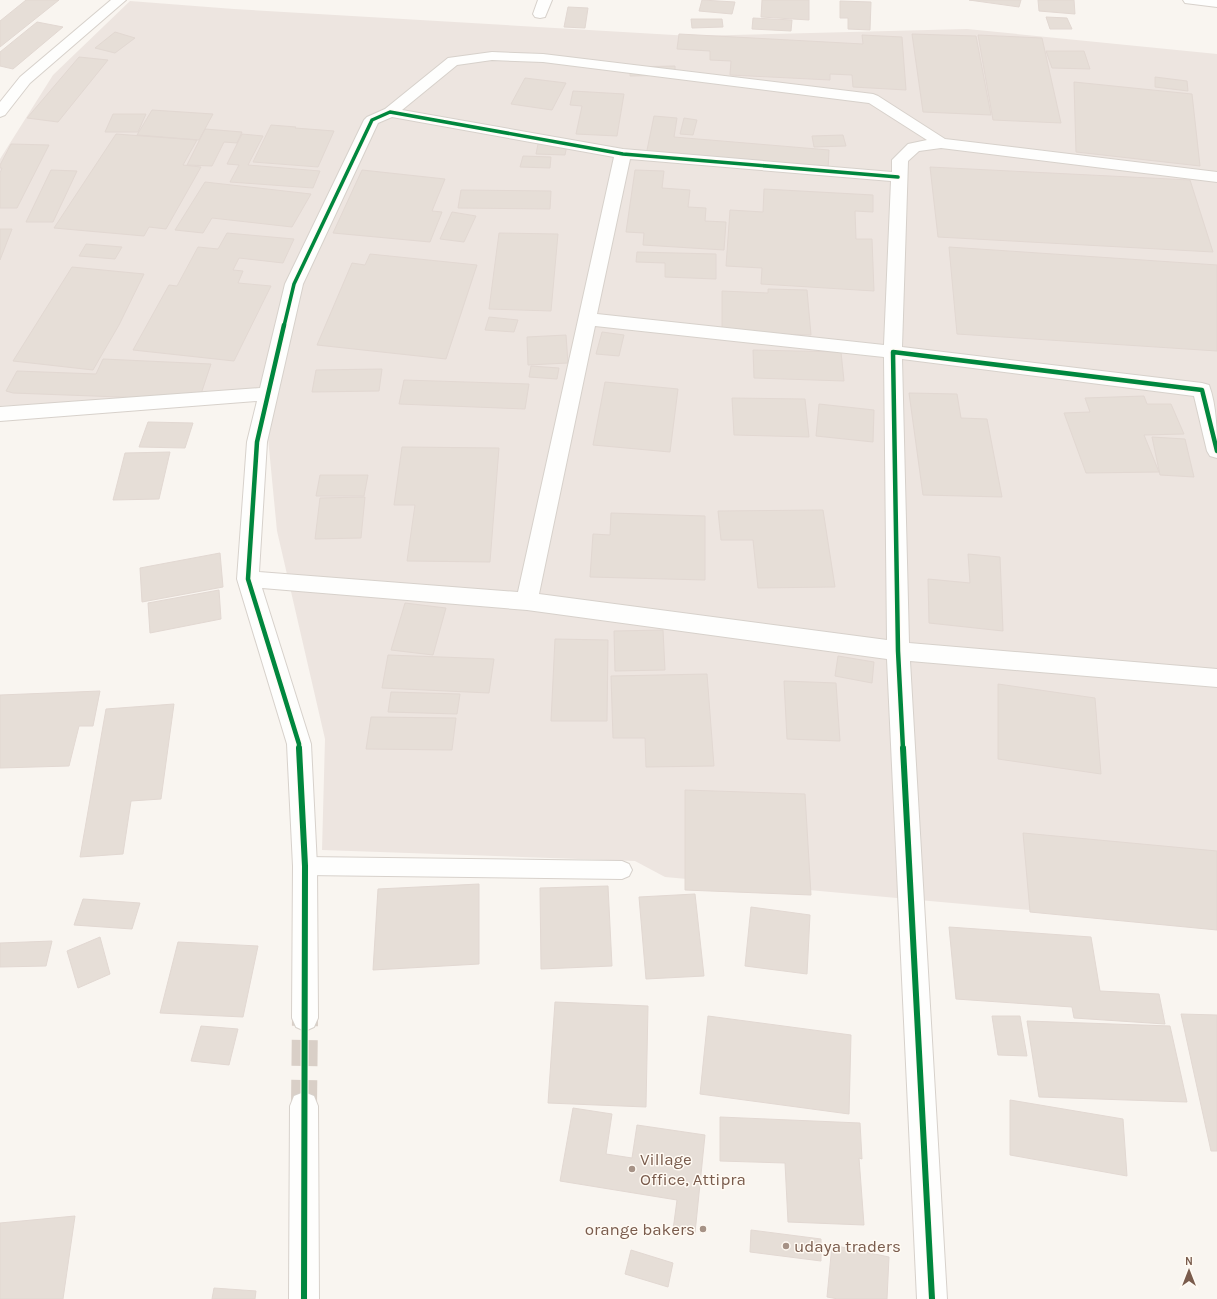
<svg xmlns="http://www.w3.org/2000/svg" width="1217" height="1299" font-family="Karla,sans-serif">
<rect width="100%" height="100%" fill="#f9f5f0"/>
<path fill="#ede5e0" d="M130 1 234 9 691 36 967 29 1217 54V927L665 877 635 861 322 850 325 739 277 531 268 438 278 393 0 406V159L53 75Z"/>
<path fill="#e6ded7" stroke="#e2d8d2" d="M26 0H59L0 47V21Z
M702 0 735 2 732 14 699 11Z
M762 0H809V20L761 17Z
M969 0H1021L1019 7Z
M1038 0H1074L1075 14 1039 11Z
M840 1 871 2 870 30 848 29V18H840Z
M568 7 588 8 585 28 564 27Z
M1046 17 1067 18 1072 29H1050Z
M753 18 792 20 791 31 752 29Z
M691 19H722L723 27 692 28Z
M37 22 63 27 13 69 0 66V52Z
M115 32 135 38 115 53 95 48Z
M679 34 863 44 862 35 902 37 906 90 853 87 852 75 830 74V80L730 75 731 61 710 60V51L677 49Z
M912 34 976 36 991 115 923 112Z
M978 35 1042 38 1061 123 993 120Z
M1046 51H1084L1090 69 1052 68Z
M79 57 108 60 58 122 27 118Z
M675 66V75L630 76V67Z
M1155 77 1187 81 1188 91 1155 87Z
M525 78 566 83 552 110 511 104Z
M1074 82 1192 94 1200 166 1076 152Z
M573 91 624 94 617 136 576 134 582 106 570 105Z
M152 110 213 114 199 140 137 135Z
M113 114H146L138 132H105Z
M654 116 677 118 674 137 829 150 828 171 646 155Z
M684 118 697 120 693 135 680 134Z
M271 125 296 127 295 128 334 131 318 167 253 162Z
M205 129 242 132 237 143 224 142 212 166 187 165Z
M116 134 197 140 183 165 201 167 166 229 149 227 144 236 54 228Z
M242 134 263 136 248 165 320 171 313 188 230 182 239 165 227 164Z
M843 135 846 146 814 147 812 136Z
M11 144 49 145 17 208H0V173L2 168H0V165Z
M538 144 567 145 565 155 536 154Z
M523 156 551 157 550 168 520 167Z
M930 167 1190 180 1213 252 938 237Z
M51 170 77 171 53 222H26Z
M362 170 445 179 432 211 442 212 430 242 333 233Z
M635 170 664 171 662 188 690 190 688 207 706 208 705 221 726 222 724 250 643 245 644 233 626 232Z
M205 182 311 194 292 227 212 218 203 233 175 230Z
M764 189 873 195V212L855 211 856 239H872L874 291 761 284 762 268 726 266 730 210 763 212Z
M461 190 551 191 550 209 458 208Z
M452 212 476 216 464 242 440 239Z
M0 229H12L0 260Z
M227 233 294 239 283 263 239 258 233 270 243 271 238 283 271 286 234 361 133 350 169 285 177 286 198 247 218 249Z
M499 233 558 234 551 311 489 309Z
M86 244 122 247 115 259 79 256Z
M949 247 1217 265V351L957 334Z
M637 252 716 254V279L665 277V263L636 262Z
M370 254 477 265 446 359 317 345 352 263 365 265Z
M72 267 144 274 119 325 93 370 13 361Z
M768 289 807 290 811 335 722 332V291L768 293Z
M489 317 518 320 514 332 485 330Z
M602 332 624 335 619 356 596 354Z
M566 335 568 363 528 365 527 337Z
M753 350 841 352 844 381 754 378Z
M103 359 211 364 199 400 13 393 6 391 17 371 96 374Z
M531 366 559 368 557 379 529 377Z
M382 369 379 391 312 392 316 370Z
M404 380 529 384 525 409 399 404Z
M605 382 678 389 670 452 593 445Z
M909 393 957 394 961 418 987 419 1002 497 923 495Z
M1144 396 1147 404H1171L1184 434 1144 435 1159 472 1086 473 1064 413 1090 412 1085 398Z
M732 398 805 399 809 437 734 435Z
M819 404 874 410 873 442 816 436Z
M148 422 193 423 185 448 139 447Z
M1152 437 1185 439 1194 477 1160 475Z
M402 447 499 448 490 562 407 561 415 505H394Z
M170 452 159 499 113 500 125 453Z
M320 475H368L364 496H316Z
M365 497 361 538 315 539 320 498Z
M823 510 835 587 758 588 753 540H721L718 511Z
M611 513 705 516V580L590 577 593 534 610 535Z
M220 553 223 587 142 602 140 568Z
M968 554 1000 557 1003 631 929 623 928 579 970 583Z
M219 590 221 619 150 633 148 603Z
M405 603 446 608 433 655 391 650Z
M663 630 665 670 615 671 614 631Z
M555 639 608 640 607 721H551Z
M388 655 494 659 489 693 382 688Z
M838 656 874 662 872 683 835 676Z
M707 674 714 766 646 767 645 738H613L611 676Z
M784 681 836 683 840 741 787 739Z
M998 684 1095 698 1101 774 998 759Z
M100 691 93 726H79L69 766 0 768V695Z
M391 692 460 694 457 714 388 712Z
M174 704 161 799 131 801 123 854 80 857 106 709Z
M371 717 456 718 452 750 366 749Z
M685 790 805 794 811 895 685 890Z
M1023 833 1217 851V930L1030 912Z
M479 884V964L373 970 378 889Z
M608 886 612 966 541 969 540 888Z
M695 894 704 976 646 979 639 897Z
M83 899 140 903 132 929 74 925Z
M751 907 810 915 807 974 745 966Z
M949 927 1091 937 1100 991 1159 994 1165 1024 1074 1018 1072 1007 956 999Z
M100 937 110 974 78 988 67 951Z
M52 941 46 966 0 967V943Z
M178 942 258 946 243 1017 160 1013Z
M555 1002 648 1006 646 1107 548 1103Z
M1181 1014 1217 1015V1151H1211Z
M708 1016 851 1035 849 1114 700 1094Z
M992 1016H1020L1027 1056 998 1055Z
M1027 1021 1170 1026 1187 1102 1039 1097Z
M201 1026 238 1029 229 1065 191 1061Z
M1010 1100 1123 1119 1127 1176 1010 1155Z
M573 1108 612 1114 606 1154 632 1158 637 1125 705 1135 695 1233 673 1230 677 1200 560 1181Z
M720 1117 860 1123 862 1159 859 1158 864 1225 788 1222 785 1163 720 1161Z
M75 1216 63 1299H0V1223Z
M751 1230 821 1239V1261L750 1252Z
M832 1245 889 1257 887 1299H838L827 1297Z
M631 1250 673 1263 668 1287 625 1274Z
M214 1288 256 1291 255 1299H212Z"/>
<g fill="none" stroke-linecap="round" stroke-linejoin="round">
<path stroke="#d9cfc7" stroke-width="26" stroke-dasharray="26 14" stroke-linecap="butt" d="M304 1106 305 1018"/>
<defs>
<path id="lane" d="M305 857 622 861 629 864 632 870 629 876 622 879 305 875 298 872 295 866 298 860Z"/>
<path id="street" d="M111 0H126L30 83 5 115 0 117V102L20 77Z
M538 0H552L545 17 540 18 535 17 533 14Z
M1183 0H1217V7L1185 3Z
M492 52 543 54 873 94 878 96 945 139 1217 172V182L941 148 919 151 908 161 902 347 1202 383 1209 385C1217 406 1217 435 1217 458L1210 456 1207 451 1194 396 902 359 909 643 1217 669V687L910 661 947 1299H917L887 659 527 610 262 588 311 744 317 866 318 1018 314 1027 305 1031 296 1027 292 1018 293 866 287 744 237 579 247 442 257 401 0 421V407L260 388 285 284 364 120 367 117 385 109 448 58ZM492 60 543 62 869 103 927 140 908 144 892 160V172L623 149 402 110 457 65ZM392 117 614 157 518 592 259 572 267 442 303 284 378 123ZM630 159 891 181 884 345 597 314ZM595 326 884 357 887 640 539 594Z
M304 1092 314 1096 318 1106 319 1299H289L290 1106 294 1096Z"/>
</defs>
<use href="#lane" stroke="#d7d1cb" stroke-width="2"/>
<use href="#street" stroke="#d7d1cb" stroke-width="2"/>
<use href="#lane" fill="#fefefd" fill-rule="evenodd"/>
<use href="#street" fill="#fefefd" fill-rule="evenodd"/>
<defs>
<path id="cycleway-far2" d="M284 326 294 284 372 120 390 112 623 154 898 177"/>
<path id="cycleway-far1" d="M284 325 257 442 248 579 299 744V749
M903 749 898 651 893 352 1202 390 1217 451"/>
<path id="cycleway" d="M299 748 305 866 304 1299
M903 748 932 1299"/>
</defs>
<use href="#cycleway-far2" stroke="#fffaf3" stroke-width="5.5"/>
<use href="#cycleway-far1" stroke="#fffaf3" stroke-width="7"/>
<use href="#cycleway" stroke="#fffaf3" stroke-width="8"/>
<use href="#cycleway-far2" stroke="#00873e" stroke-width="3.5"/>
<use href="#cycleway-far1" stroke="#00873e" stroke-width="4.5"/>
<use href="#cycleway" stroke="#00873e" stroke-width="6"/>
</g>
<g fill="#a69286" stroke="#fffaf3" stroke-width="1.5">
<circle cx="632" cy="1169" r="4"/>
<circle cx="703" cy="1229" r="4"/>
<circle cx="786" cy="1246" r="4"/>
</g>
<g text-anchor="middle" stroke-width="3" stroke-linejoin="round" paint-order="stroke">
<g font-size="17" fill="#7a5c4d" stroke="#fffaf3" text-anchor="start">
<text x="640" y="1165">Village<tspan x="640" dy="20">Office, Attipra</tspan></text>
<text x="695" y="1235" text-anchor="end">orange bakers</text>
<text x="794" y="1252">udaya traders</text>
</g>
</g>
<g transform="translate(1189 1271)" stroke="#fffaf3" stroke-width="3" paint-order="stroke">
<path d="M0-3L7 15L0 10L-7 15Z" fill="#7a5c4d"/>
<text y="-6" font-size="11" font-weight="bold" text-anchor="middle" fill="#7a5c4d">N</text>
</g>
</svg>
